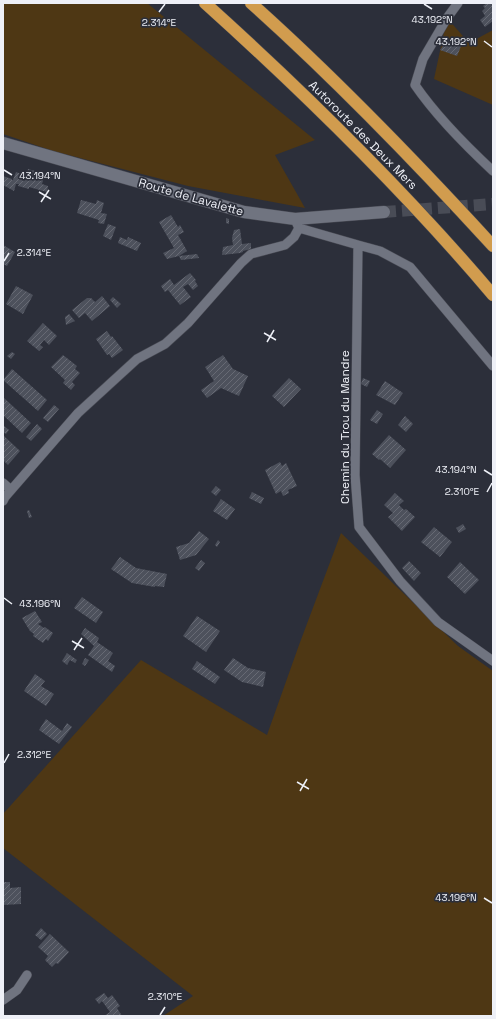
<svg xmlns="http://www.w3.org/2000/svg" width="496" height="1019" font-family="'Space Grotesk',sans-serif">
<defs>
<pattern id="building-hatch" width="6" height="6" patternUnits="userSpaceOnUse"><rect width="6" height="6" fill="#4d515c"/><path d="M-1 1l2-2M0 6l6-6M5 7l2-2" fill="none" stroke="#676a74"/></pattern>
</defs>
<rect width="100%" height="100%" fill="#2c2f3a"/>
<path fill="#4e3714" d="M3 3H147L315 140 275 155 305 208 188 186 53 151 3 134Z
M447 18 469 43 493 30V105L434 79Z
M341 533 458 646 493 671V1016H163L193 996 3 848V814L141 660 267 735 299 645Z"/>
<path fill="url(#building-hatch)" d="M487 3H493V16L492 17 493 21 485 27 480 20 485 16 482 11 485 8 483 6Z
M448 39 462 44 457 56 440 50Z
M28 169 45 174 42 184 48 186 47 192 29 187V189L18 186 19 184H16L14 191 3 185V176L12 179V180H13L16 172 21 174 22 171 27 173Z
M81 200 96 204 97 200 104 203 101 213 107 214 104 224 98 223 99 220 77 213Z
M171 215 178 227 180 225 184 232 178 235 187 251 179 256 197 254 199 258 181 260 179 256 167 259 163 253 174 248 159 222Z
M226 218 229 219V224L226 223Z
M108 224 116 227 111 240 103 236Z
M240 229 242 244 251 243V249L243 251V252L240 253 222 255 223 247 233 245 232 238 234 230Z
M120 237 127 240 128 237 141 243 137 251 118 243Z
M3 245 15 252 7 266 3 264Z
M190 273 196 280 195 281 198 286 193 290 188 284 183 287 191 297 180 305 168 290 165 292 161 286 170 279 174 285Z
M16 286 33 295 23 314 6 304Z
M102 296 110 306 92 321 85 313 79 318 72 310 87 298H91L95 302Z
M113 297 121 304 117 308 110 300Z
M69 314 75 321 66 325 65 317Z
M43 323 57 336 49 345 44 340 40 345 43 347 39 351 27 341Z
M107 331 111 337 112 336 123 350 112 358 109 354 107 355 96 339Z
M12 352 15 354 11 359 7 356Z
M63 355 77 366 75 369 80 373 72 382 75 385 71 390 63 383 65 380 51 367Z
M223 355 233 369 248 376 239 396 221 388 207 398 201 390 214 381 205 367Z
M12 369 47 400 38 411 3 380Z
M289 378 301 389 284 407 272 396Z
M363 378 370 381 367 387 361 384Z
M385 381 403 393 395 405 376 395Z
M3 397 31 423 22 433 3 415Z
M54 405 59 409 48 422 43 418Z
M377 410 383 414 377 424 370 420Z
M405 416 413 424 406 432 398 425Z
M37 424 42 429 31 441 26 437Z
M3 425 9 430 6 434 3 432Z
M3 435 20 451 8 465 3 460Z
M389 435 406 450 390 468 380 459 379 460 372 454Z
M280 462 282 466 286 463 297 486 288 490 289 493 283 496 281 491 276 494 265 470Z
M216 486 221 490 216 496 211 492Z
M252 492 264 498 261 504 249 498Z
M395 493 404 501 399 505 404 510 406 509 415 517 402 531 388 517 393 513 384 505Z
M221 499 235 509 227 520 213 511Z
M29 510 32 517 29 518 27 511Z
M463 524 466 529 459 533 456 528Z
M434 527 452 542 440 557 421 542Z
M199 531 209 539 196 555 180 560 176 547 189 543Z
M218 540 220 542 217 547 215 545Z
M120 557 136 568 167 574 164 587 155 586V587L132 583 111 569Z
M201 560 205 563 199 571 195 568Z
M409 561 421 573 414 581 402 568Z
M460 562 479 580 465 594 447 577Z
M82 597 103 612 96 623 74 608Z
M35 611 42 622 38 624 44 628 45 627 53 633 48 641 46 639 43 643 33 636 34 634 30 631 22 618Z
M197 616 220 631 206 652 183 636Z
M85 628 99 638 97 642 113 653 108 661 115 666 112 672 88 655 94 646 81 634Z
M67 653 77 660 75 663 70 660 67 665 62 661Z
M85 658 89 660 85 666 82 664Z
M233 658 248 668 266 672 263 687 242 682 224 670Z
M197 661 220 677 215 684 192 669Z
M35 674 45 681 41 686 54 694 46 706 24 691Z
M46 719 62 731 67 723 72 727 59 744 39 730Z
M3 882H10V888L21 887V904L3 905Z
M41 928 47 934 41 940 35 935Z
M50 934 69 952 58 964 56 963 52 967 45 960 48 956 38 947Z
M104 993 108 998 112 995 120 1006 117 1008 122 1016H104L110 1012 102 1001 99 1004 95 999Z"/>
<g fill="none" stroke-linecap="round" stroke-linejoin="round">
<path stroke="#494c56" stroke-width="12" stroke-dasharray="12 6" stroke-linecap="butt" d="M384 212 493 204"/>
<defs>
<path id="street" d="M458 3 447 18 423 59 415 85C437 117 465 145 493 171
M299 228 358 245 355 475 359 527 400 581 438 622 493 661
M358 245 380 251 410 267 493 366
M3 483 11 490
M3 501 5 497 78 413 137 359 165 344 188 323 241 263 251 254 285 245 294 237 299 228 297 224
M3 1000 17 990 27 975"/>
<path id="secondary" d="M3 143 244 212 295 219 384 212"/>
<path id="highway" d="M205 3C306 94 404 190 493 295
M251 3C336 79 416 162 493 246"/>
</defs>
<use href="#street" stroke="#494b54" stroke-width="10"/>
<use href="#secondary" stroke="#494b54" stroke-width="13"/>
<use href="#highway" stroke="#494b54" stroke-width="13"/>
<use href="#street" stroke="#707480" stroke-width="9"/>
<use href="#secondary" stroke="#707480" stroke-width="12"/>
<use href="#highway" stroke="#d19c4e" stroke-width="12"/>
</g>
<path fill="none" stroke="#eef0f7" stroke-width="1.5" d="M424 4 432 9M159 12 165 4M484 41 492 47M4 170 12 175M39 192 51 199M41 202 49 190M4 261 9 253M264 333 276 340M267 342 274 330M484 470 492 475M487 492 492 483M4 598 12 604M72 641 84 648M74 650 82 638M4 763 9 754M297 782 309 789M300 791 307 779M484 898 492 903M160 1015 165 1007"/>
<g text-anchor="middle" stroke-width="3.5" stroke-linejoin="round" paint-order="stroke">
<g font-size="12" fill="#eef0f7" stroke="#2c2f3a">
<text transform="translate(363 135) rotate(45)" y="4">Autoroute des Deux Mers</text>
<text transform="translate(191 197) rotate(16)" y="4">Route de Lavalette</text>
<text transform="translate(345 427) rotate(-90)" y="4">Chemin du Trou du Mandre</text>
</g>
</g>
<g font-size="10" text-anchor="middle" fill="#eef0f7" stroke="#2c2f3a" stroke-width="3.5" stroke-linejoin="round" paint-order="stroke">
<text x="432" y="23">43.192°N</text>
<text x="159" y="26">2.314°E</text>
<text x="456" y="45">43.192°N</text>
<text x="40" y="179">43.194°N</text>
<text x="34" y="256">2.314°E</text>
<text x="456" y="473">43.194°N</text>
<text x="462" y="495">2.310°E</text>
<text x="40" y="607">43.196°N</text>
<text x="34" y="758">2.312°E</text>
<text x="456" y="901">43.196°N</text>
<text x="165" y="1000">2.310°E</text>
</g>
<rect width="496" height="1019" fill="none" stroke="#eef0f7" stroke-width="8"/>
</svg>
